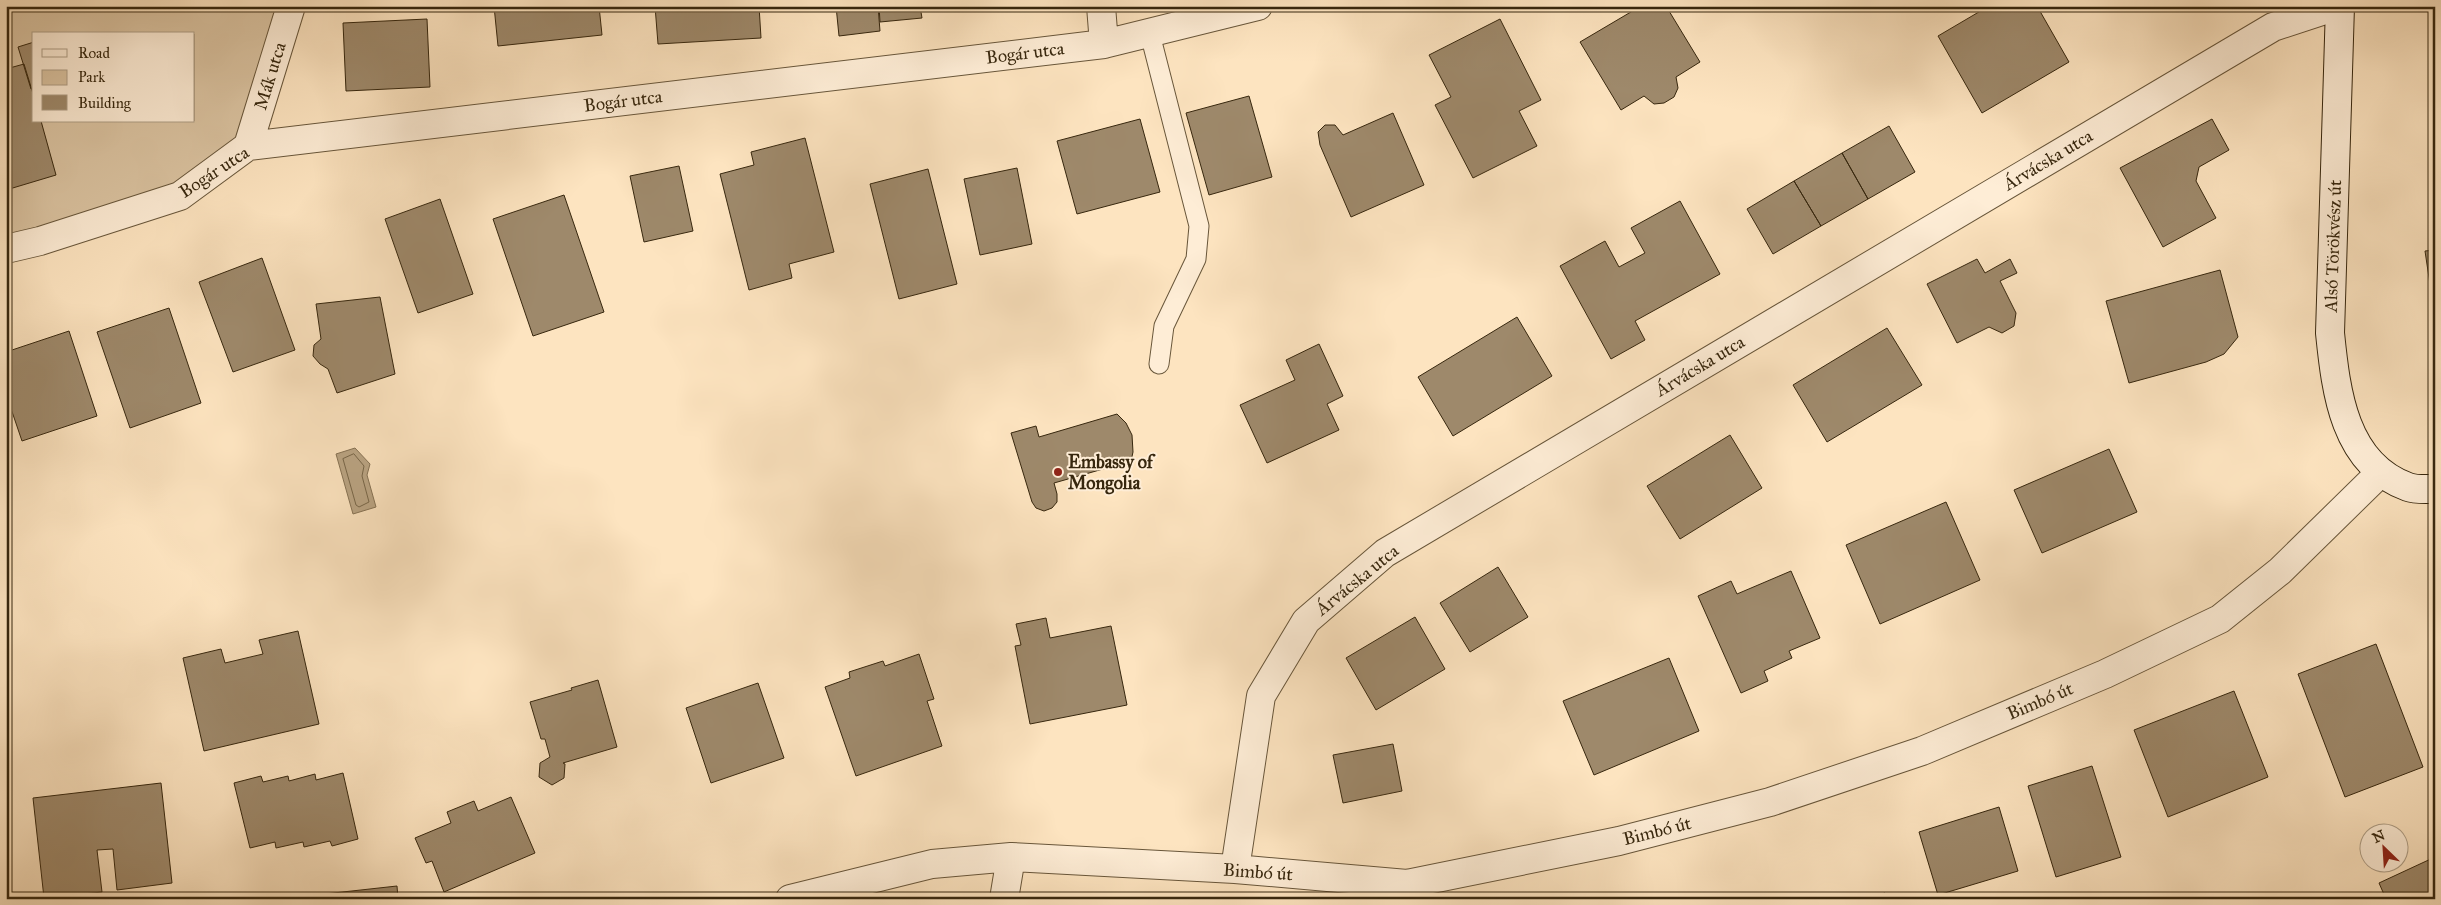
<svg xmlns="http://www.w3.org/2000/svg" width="2441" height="905" font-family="'IM FELL Great Primer',serif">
<rect width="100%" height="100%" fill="#fde4c0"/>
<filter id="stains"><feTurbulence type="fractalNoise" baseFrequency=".004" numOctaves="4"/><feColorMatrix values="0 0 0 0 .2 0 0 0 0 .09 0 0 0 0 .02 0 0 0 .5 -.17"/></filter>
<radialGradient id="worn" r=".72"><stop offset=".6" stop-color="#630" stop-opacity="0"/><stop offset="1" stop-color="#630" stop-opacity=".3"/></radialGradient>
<path fill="#dbc4a2" stroke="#897658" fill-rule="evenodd" d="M6 6H291L248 146 180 196 6 249ZM34 34H194V121H34Z"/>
<path fill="#baa483" stroke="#867254" d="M355 448 370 464 367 475 376 507 353 514 336 454Z"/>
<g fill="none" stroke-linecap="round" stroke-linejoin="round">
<path stroke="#786648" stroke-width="1" d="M354 454 364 466 362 476 369 502 359 507 356 505 343 459Z"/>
</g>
<path fill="#9e896b" stroke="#37270e" d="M494 6H599L602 35 498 46Z
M655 6H759L761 38 658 44Z
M836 6H878L880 31 839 36Z
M879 6H920L922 18 880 22Z
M1641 6H1666L1700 62 1676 77 1678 88 1674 97 1664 103 1654 104 1644 96 1621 110 1580 42Z
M1989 6H2037L2069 62 1982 113 1938 36Z
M427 19 430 87 346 91 343 23Z
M1500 19 1541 100 1519 111 1537 146 1473 178 1435 105 1451 97 1429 55Z
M34 42V88L31 89 18 47Z
M24 64 34 97V121H41L56 175 6 190V69Z
M1249 96 1272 177 1209 195 1186 113Z
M1393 113 1424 185 1351 217 1320 145 1318 132 1325 125H1335L1343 135Z
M1140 119 1160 192 1077 214 1057 141Z
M2212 119 2229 150 2199 167 2196 181 2216 218 2163 247 2120 168Z
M1889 126 1915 172 1868 199 1842 153Z
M805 138 834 252 789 264 792 278 749 290 720 174 754 165 751 152Z
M1842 153 1868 199 1821 226 1794 181Z
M679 166 693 231 644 242 630 176Z
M1017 168 1032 244 980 255 964 179Z
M928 169 957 284 899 299 870 184Z
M1794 181 1821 226 1773 254 1747 209Z
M564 195 604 312 533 336 493 219Z
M440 199 473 294 418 313 385 219Z
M1680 201 1720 274 1635 321 1645 340 1611 359 1560 266 1605 241 1619 267 1645 253 1631 228Z
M2435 250V318L2425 251Z
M262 258 295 350 233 372 199 282Z
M1977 259 1985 273 2010 259 2017 273 2000 281 2016 313 2014 326 2002 333 1989 327 1957 343 1927 284Z
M2220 270 2238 337 2224 354 2206 362 2129 383 2106 301Z
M380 297 395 374 337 393 328 369 320 364 313 356 314 345 321 339 316 304Z
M169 308 201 403 130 428 97 332Z
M1517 317 1552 376 1453 436 1418 377Z
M1887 328 1922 385 1827 442 1793 385Z
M69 331 97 416 22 441 6 394V352Z
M1319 344 1343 396 1327 404 1339 430 1267 463 1240 405 1295 380 1286 360Z
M1117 414 1126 423 1132 435 1133 452 1131 461 1054 483 1057 494V502L1052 508 1044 511 1036 508 1032 502 1011 433 1036 426 1039 437Z
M1730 435 1762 488 1680 539 1647 486Z
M2109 449 2137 512 2042 553 2014 490Z
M1946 502 1980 580 1880 624 1846 545Z
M1498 567 1528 617 1470 652 1440 603Z
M1791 571 1820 638 1789 651 1792 658 1764 671 1768 681 1741 693 1698 596 1731 581 1737 594Z
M1415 617 1445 669 1376 710 1346 658Z
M1046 618 1050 638 1111 626 1127 705 1030 724 1015 646 1021 645 1016 624Z
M298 631 319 724 204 751 183 658 221 649 225 663 263 654 259 640Z
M2376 644 2423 767 2345 797 2298 674Z
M919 654 934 699 927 701 942 746 856 776 825 687 850 678 849 672 883 661 885 666Z
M1669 658 1699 731 1594 775 1563 701Z
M598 680 617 747 563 763 565 764 564 778 552 785 539 777 540 763 550 757 545 739H541L530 702 572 690 571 688Z
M758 683 784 758 711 783 686 708Z
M2234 691 2268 777 2168 817 2134 730Z
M1393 744 1402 791 1343 803 1333 755Z
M2092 766 2121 857 2056 877 2028 786Z
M343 773 358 839 332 846 330 841 304 847 303 842 276 848 275 842 250 848 234 783 261 776 263 782 288 776 289 781 315 774 316 780Z
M161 783 172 883 117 890 113 849 97 850 102 892 44 898 33 798Z
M511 797 535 853 444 892 432 861 426 863 415 838 451 823 447 812 474 801 478 811Z
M1999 807 2018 871 1938 895 1919 832Z
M2435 857V899H2386L2379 883Z
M397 886 398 899H279Z
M1885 893 1887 899H1863Z"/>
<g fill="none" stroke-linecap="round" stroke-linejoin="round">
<defs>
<path id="lane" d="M1150 34 1199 226 1196 259 1164 326 1159 364"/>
<path id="street" d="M1101 6 1104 44
M248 146 291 6
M6 249 40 241 180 196 248 146 1104 44 1258 6
M1235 869 1261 696 1306 621 1385 553 2273 27 2337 6
M790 899 932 864 1011 857 1235 869 1407 884 1619 841 1770 802 1922 751 2105 674 2220 619 2280 571 2380 473
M1004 899 1011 857"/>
<path id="secondary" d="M2340 6 2330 333C2336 392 2344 464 2408 487 2416 490 2426 489 2435 489"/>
</defs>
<use href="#lane" stroke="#68563a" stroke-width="21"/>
<use href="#street" stroke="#68563a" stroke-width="30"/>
<use href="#secondary" stroke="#37270e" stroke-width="30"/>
<use href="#lane" stroke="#feedd6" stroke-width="19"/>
<use href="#street" stroke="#feedd6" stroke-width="28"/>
<use href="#secondary" stroke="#feedd6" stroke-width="28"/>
</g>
<circle fill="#8f2418" stroke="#feedd6" stroke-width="2" cx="1058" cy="472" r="5"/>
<g text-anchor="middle" stroke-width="4" stroke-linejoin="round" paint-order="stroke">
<g font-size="18" fill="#37270e" stroke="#feedd6">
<text transform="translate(1025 53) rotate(-7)" y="6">Bogár utca</text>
<text transform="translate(270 76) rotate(-73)" y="6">Mák utca</text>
<text transform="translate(623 101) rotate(-7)" y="6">Bogár utca</text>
<text transform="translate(2048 160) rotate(-31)" y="6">Árvácska utca</text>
<text transform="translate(214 172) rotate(-33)" y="6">Bogár utca</text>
<text transform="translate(2333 246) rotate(-88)" y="6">Alsó Törökvész út</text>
<text transform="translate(1700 366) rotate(-31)" y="6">Árvácska utca</text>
<text transform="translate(1357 580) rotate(-39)" y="6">Árvácska utca</text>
<text transform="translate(2040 701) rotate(-23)" y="6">Bimbó út</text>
<text transform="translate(1657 831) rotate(-14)" y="6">Bimbó út</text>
<text transform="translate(1258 872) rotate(4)" y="6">Bimbó út</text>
</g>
<g font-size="18" font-weight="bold" fill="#37270e" stroke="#feedd6" text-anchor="start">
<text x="1068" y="468">Embassy of<tspan x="1068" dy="21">Mongolia</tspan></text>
</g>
</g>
<rect width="2441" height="905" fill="none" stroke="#fde4c0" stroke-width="25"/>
<rect x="8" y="8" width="2426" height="890" fill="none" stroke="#37270e" stroke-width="2.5"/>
<rect x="12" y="12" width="2416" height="880" fill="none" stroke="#37270e"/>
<rect x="32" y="32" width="162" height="90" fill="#feedd6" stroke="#ae9e86"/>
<rect x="42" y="49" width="25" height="8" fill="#feedd6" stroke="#ae9e86"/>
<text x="78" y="58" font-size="15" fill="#37270e">Road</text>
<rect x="42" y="70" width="25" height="15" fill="#dbc4a2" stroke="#ae9e86"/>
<text x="78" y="82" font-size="15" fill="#37270e">Park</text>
<rect x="42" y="95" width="25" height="15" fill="#9e896b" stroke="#ae9e86"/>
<text x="78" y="108" font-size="15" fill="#37270e">Building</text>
<g transform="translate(2384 848) rotate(335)"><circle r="24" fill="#feedd6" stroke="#ae9e86"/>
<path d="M0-4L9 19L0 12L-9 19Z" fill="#8f2418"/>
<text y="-8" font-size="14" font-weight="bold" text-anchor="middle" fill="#37270e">N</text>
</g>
<rect width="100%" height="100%" filter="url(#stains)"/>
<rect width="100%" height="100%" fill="url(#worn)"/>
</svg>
